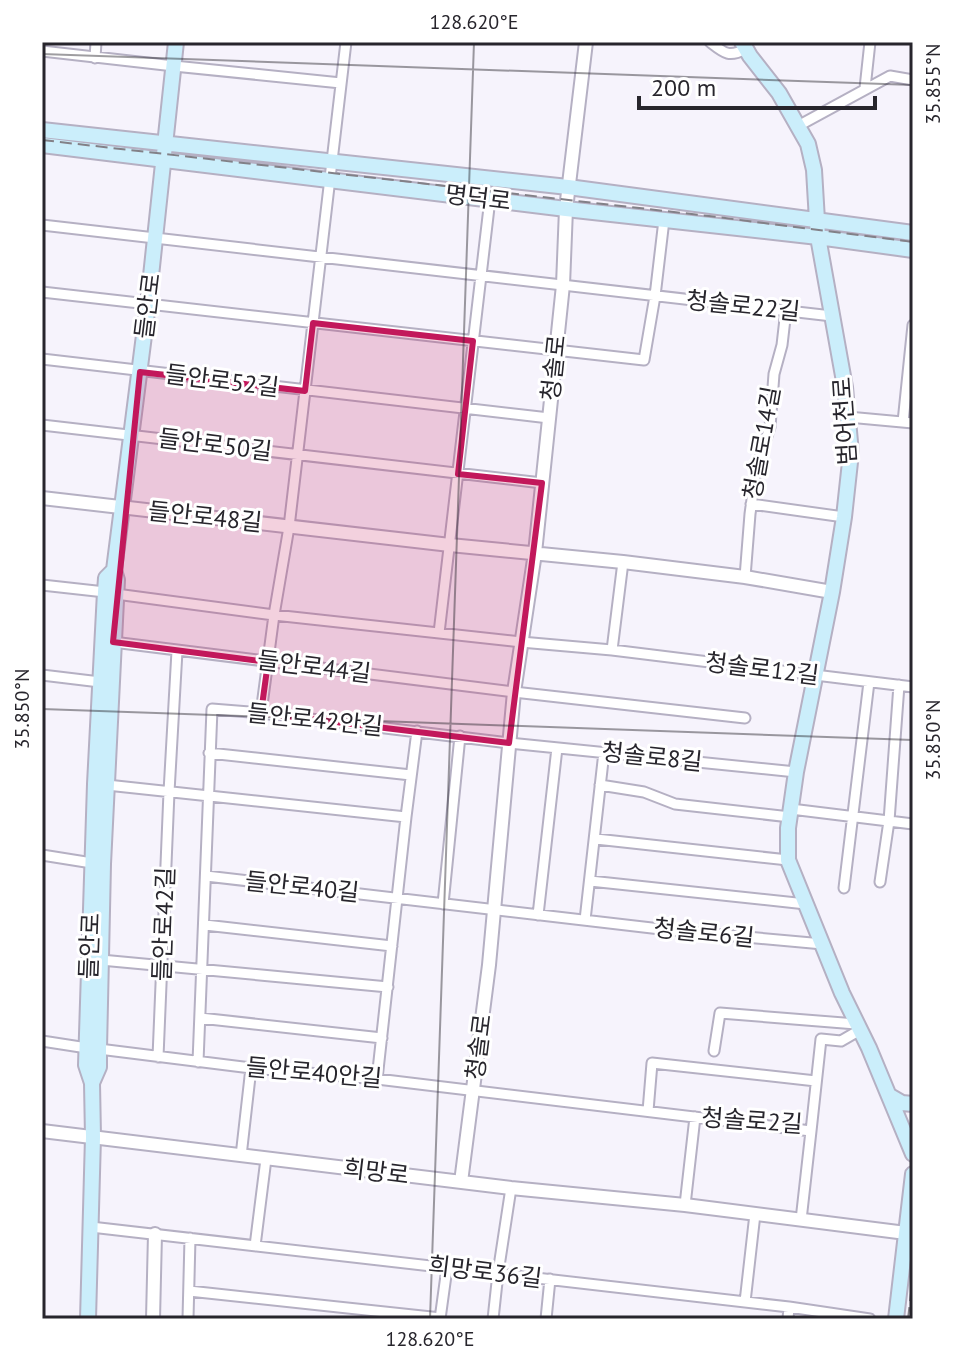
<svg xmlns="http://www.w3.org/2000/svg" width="955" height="1361" font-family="'PT Sans','Noto Sans KR',sans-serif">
<rect width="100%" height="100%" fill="#f6f3fc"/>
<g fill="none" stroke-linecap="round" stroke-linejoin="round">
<defs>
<path id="minor" d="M710 42C724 53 729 58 745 49
M42 51 174 66 341 83
M95 58 96 42
M865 88 870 42
M798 126 890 76 913 80
M42 225 832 316
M42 292 644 360 655 296 664 220
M42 359 549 418
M848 417 913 423
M903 422 913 325
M42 425 542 483
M751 504 844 517
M745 577 750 514 756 470 770 427 774 374 782 345 786 310
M42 585 105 592
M116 594 274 615 521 642 612 650 913 687
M439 633 490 199
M113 642 514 692 745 718
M612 650 623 562
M42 675 100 682
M261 713 274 615 289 527 346 42
M209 753 411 775
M107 785 406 817
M600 785 644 792 675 804 790 817
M791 809 913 824
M596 839 788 860
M42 855 92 863
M206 876 669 930 823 944
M590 881 806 904
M880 882 889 821 899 685
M844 888 869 682
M443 904 460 736
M538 915 557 748
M585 920 604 752
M205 925 392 946
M101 960 388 987
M200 1018 382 1038
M42 1041 87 1048
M99 1049 251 1068 377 1079 811 1131 821 1039 841 1041 860 1030
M714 1051 720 1013 856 1024
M158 1057 169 792 177 651
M198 1062 212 709 261 713 509 743 796 772
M377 1079 406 817 417 731
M648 1111 652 1063 816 1081
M241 1156 251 1068
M685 1205 695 1117
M801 1220 811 1131
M91 1227 789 1307 870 1319
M255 1246 266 1159
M189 1291 441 1318
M745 1302 755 1214
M188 1319 190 1238
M440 1319 447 1268
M493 1319 498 1273 511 1188
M546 1319 550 1279
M788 1319 789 1307"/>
<path id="tertiary" d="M42 498 450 545 623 562 745 577 832 592
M42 1131 511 1188 685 1205 906 1233
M461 1182 489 965 514 692 535 553 563 285 566 209 586 42
M153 1319 155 1234"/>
<path id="secondary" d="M742 42 750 56 779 93 808 144 814 170 818 237 845 387 851 453 844 517 832 592 796 772 788 828V860L842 993 869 1048 913 1154
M42 130 568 187 913 233
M42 145 566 209 818 237 913 250
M92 1083 99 1067V1049L103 864 117 580 114 570 148 304 176 42
M890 1096 902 1103 913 1104
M88 1319 93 1137 92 1083 86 1065 95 784 105 592 106 578 114 570
M896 1319 913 1174"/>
</defs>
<use href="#minor" stroke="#b5b0c3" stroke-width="13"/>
<use href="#tertiary" stroke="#b5b0c3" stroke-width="16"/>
<use href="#secondary" stroke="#b5b0c3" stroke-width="18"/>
<use href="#minor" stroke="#fff" stroke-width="9"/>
<use href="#tertiary" stroke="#fff" stroke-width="12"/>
<use href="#secondary" stroke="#cbeefb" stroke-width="14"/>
<path stroke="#828087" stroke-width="2" stroke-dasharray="12 6" stroke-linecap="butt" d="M42 140 709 216 913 242
M908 1319 913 1276"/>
</g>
<path fill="#c2185b" fill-opacity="0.2" stroke="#c2185b" stroke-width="6" stroke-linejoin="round" d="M313 323 473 341 458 474 542 483 509 743 261 713 268 662 113 642 140 372 305 391Z"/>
<path fill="none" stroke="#27252c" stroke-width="2" stroke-opacity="0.45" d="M42 54 913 85M42 709 913 740M430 1319 474 42"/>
<g text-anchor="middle" stroke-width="6" stroke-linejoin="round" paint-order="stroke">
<g font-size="24" fill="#27252c" stroke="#fff">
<text transform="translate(478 198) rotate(7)" y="8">명덕로</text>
<text transform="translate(148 306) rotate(-83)" y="8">들안로</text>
<text transform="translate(743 306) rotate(6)" y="8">청솔로22길</text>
<text transform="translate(554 368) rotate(-84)" y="8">청솔로</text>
<text transform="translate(222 381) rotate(7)" y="8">들안로52길</text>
<text transform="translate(845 421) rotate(-94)" y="8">범어천로</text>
<text transform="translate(762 443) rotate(-80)" y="8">청솔로14길</text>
<text transform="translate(215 445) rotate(7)" y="8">들안로50길</text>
<text transform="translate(205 517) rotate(6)" y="8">들안로48길</text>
<text transform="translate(314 667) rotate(7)" y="8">들안로44길</text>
<text transform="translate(762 669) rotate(7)" y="8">청솔로12길</text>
<text transform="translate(315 720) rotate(6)" y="8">들안로42안길</text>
<text transform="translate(652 757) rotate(6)" y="8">청솔로8길</text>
<text transform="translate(302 887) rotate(6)" y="8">들안로40길</text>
<text transform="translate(164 924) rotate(-88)" y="8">들안로42길</text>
<text transform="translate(704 933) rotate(6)" y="8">청솔로6길</text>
<text transform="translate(90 946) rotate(-88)" y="8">들안로</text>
<text transform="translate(479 1047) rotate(-83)" y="8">청솔로</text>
<text transform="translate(314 1073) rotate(5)" y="8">들안로40안길</text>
<text transform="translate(752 1121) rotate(4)" y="8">청솔로2길</text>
<text transform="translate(376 1172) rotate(7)" y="8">희망로</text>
<text transform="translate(485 1272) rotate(7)" y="8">희망로36길</text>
</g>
</g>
<rect width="955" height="1361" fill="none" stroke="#ffffff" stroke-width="88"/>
<path d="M639 96v12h236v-12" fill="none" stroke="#27252c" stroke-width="4"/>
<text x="651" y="96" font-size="24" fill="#27252c" stroke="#ffffff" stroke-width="6" paint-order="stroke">200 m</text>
<rect x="44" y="44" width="867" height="1273" fill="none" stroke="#27252c" stroke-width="3"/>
<g font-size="20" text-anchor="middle" fill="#27252c">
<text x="474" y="29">128.620°E</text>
<text transform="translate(933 84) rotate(-90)" y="7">35.855°N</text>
<text transform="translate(22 709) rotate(-90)" y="7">35.850°N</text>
<text transform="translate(933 740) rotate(-90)" y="7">35.850°N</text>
<text x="430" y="1346">128.620°E</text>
</g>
</svg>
